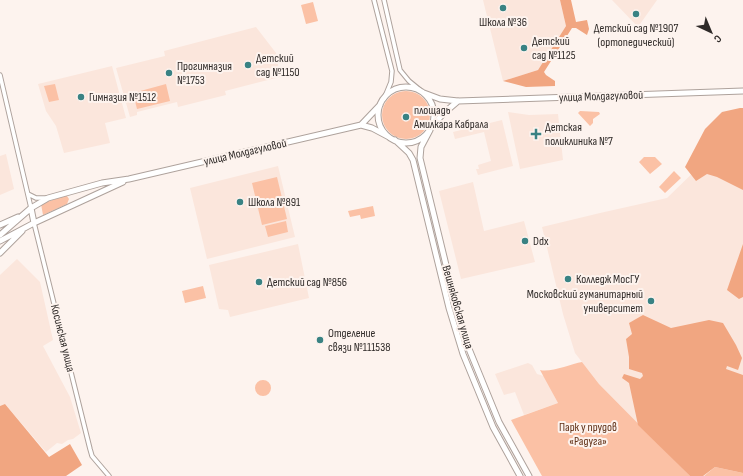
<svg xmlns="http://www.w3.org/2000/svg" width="743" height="476" font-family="'Sofia Sans Condensed',sans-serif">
<rect width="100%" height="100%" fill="#fdf3ee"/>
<path fill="#fbe6dc" d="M483 0H560L566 26 538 70 503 81Z
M612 0H657L638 27Z
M256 27 276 53 280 77 225 91 226 95 178 107 177 102 137 112V115L130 117 116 68 165 56 164 51Z
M112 66 126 118 105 123 110 143 64 153 56 126 46 111 38 84Z
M508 112 529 115 558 114 563 160 520 169Z
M502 120 513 166 478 175 476 169H479L478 165 491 161 484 132 455 139 453 132Z
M743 124V473L715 467 703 476H690L599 384 575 353 563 314 542 227 600 213 667 198Z
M6 154 14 189 0 195V156Z
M278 166 295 237 207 259 190 188Z
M473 182 484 231 524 221 535 262 461 279 439 191Z
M298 244 309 298 230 317 228 310 219 309 209 265Z
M17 259 40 282 53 340 43 346 70 397 81 433 73 439 68 440 62 444 57 443 46 452 5 404 0 406V275Z
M528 363 532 365 537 374 544 376 558 403 524 415 515 392 504 395 495 374Z"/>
<path fill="#fbc1a5" d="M313 2 318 21 306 24 301 5Z
M55 84 59 100 49 102 44 86Z
M166 84 170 101 137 109 133 93Z
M382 115a24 24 0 1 1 48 0a24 24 0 1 1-48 0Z
M580 111 599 112 600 114 593 119V123L590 126 578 113Z
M644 157H655L662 164 650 174 639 162Z
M674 171 681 178 665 193 659 187Z
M277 177 287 219 262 225 252 183Z
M64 196H67L69 199 67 204 43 215 41 204Z
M373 206 375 216 361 219 360 215 350 217 348 211Z
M286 221 288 232 268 237 265 226Z
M203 286 206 298 185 303 182 291Z
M582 362 599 384 690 476H542L511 420 558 403 540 370C550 373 571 364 582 362Z
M255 388a8 8 0 1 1 16 0a8 8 0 1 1-16 0Z
M715 467 743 473V476H704Z"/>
<path fill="#f1a681" d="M560 0H571L576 22 587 20 589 29 587 35 576 28H572L544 72 546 75 555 81V86L526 87 503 81 538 70 566 26Z
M740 108H743V190L717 177 707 174 696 181 685 167 705 129 722 112Z
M743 244V297L739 299 727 290Z
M643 315 671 328 709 320 723 323 736 345 742 358 738 370 727 366 726 369 743 375V473L715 467 703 476H690L638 425 629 383 622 378 624 374 640 379 643 376 642 373 629 369V357L626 339 632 334 629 323Z
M5 404 49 457 70 444 82 465 66 476H0V406Z"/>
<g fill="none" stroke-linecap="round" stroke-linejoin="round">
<defs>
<path id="street" d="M374 0 392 71 391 82 384 99
M384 0 400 70 409 81 420 90
M0 75 31 208
M28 194 36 198H47
M34 223 90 449 92 456 109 476"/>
<path id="secondary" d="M378 115a28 28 0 1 1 56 0a28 28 0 1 1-56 0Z
M424 93 440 99 458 101 743 91
M361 125 380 105
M433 125 444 113 458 101
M430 130 421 147 420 158 456 306 467 344 499 422 529 476
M395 140 409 153 413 160 449 308 463 354 493 427 520 476
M31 208 34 223
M0 225 18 217
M0 235 31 208 48 198 102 183 129 179 361 125 372 128 389 137
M0 241 34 223 123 182
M0 253 22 231"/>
</defs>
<use href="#street" stroke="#aea29c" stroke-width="5.5"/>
<use href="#secondary" stroke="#aea29c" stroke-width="7"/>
<use href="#street" stroke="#fff" stroke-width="3.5"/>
<use href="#secondary" stroke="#fff" stroke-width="5"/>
</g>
<g fill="#398283" stroke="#fdf3ee" stroke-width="1.5">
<circle cx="503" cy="8" r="4"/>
<circle cx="636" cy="14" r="4"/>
<circle cx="524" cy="48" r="4"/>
<circle cx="248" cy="65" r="4"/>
<circle cx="169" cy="73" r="4"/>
<circle cx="81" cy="97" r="4"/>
<circle cx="406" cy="117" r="4"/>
<path d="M534 128h4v4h4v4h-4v4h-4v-4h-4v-4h4z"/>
<circle cx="240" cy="202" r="4"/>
<circle cx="525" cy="241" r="4"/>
<circle cx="568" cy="279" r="4"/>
<circle cx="259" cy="282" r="4"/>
<circle cx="651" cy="301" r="4"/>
<circle cx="320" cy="340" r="4"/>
</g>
<g text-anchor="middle" stroke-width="4" stroke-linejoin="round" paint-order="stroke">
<g font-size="12" fill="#2f2a28" stroke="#fdf3ee" text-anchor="start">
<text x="503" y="26" text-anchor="middle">Школа №36</text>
<text x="636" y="32" text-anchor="middle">Детский сад №1907<tspan x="636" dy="14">(ортопедический)</tspan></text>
<text x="532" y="45">Детский<tspan x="532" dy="14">сад №1125</tspan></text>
<text x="256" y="62">Детский<tspan x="256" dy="14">сад №1150</tspan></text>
<text x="177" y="70">Прогимназия<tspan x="177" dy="14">№1753</tspan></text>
<text x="89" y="101">Гимназия №1512</text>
<text x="414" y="114">площадь<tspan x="414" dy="14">Амилкара Кабрала</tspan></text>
<text x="545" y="131">Детская<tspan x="545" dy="14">поликлиника №7</tspan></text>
<text x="248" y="206">Школа №891</text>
<text x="533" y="245">Ddx</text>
<text x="576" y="283">Колледж МосГУ</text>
<text x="267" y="286">Детский сад №856</text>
<text x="643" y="298" text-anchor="end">Московский гуманитарный<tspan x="643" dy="14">университет</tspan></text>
<text x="328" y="337">Отделение<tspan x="328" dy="14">связи №111538</tspan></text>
</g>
<g font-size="12" fill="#2f2a28" stroke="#fdf3ee">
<text transform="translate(601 96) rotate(-2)" y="4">улица Молдагуловой</text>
<text transform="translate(245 152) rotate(-13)" y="4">улица Молдагуловой</text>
<text transform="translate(458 307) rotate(74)" y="4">Вешняковская улица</text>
<text transform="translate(63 338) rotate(76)" y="4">Косинская улица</text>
</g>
<g font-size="12" fill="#603016" stroke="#fdf3ee">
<text x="588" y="431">Парк у прудов<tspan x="588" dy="14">«Радуга»</tspan></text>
</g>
</g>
<g transform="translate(711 32) rotate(136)" stroke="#fdf3ee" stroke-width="3" paint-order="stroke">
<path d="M0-3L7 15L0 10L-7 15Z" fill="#2f2a28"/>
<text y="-6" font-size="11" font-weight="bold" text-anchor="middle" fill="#2f2a28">С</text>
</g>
</svg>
